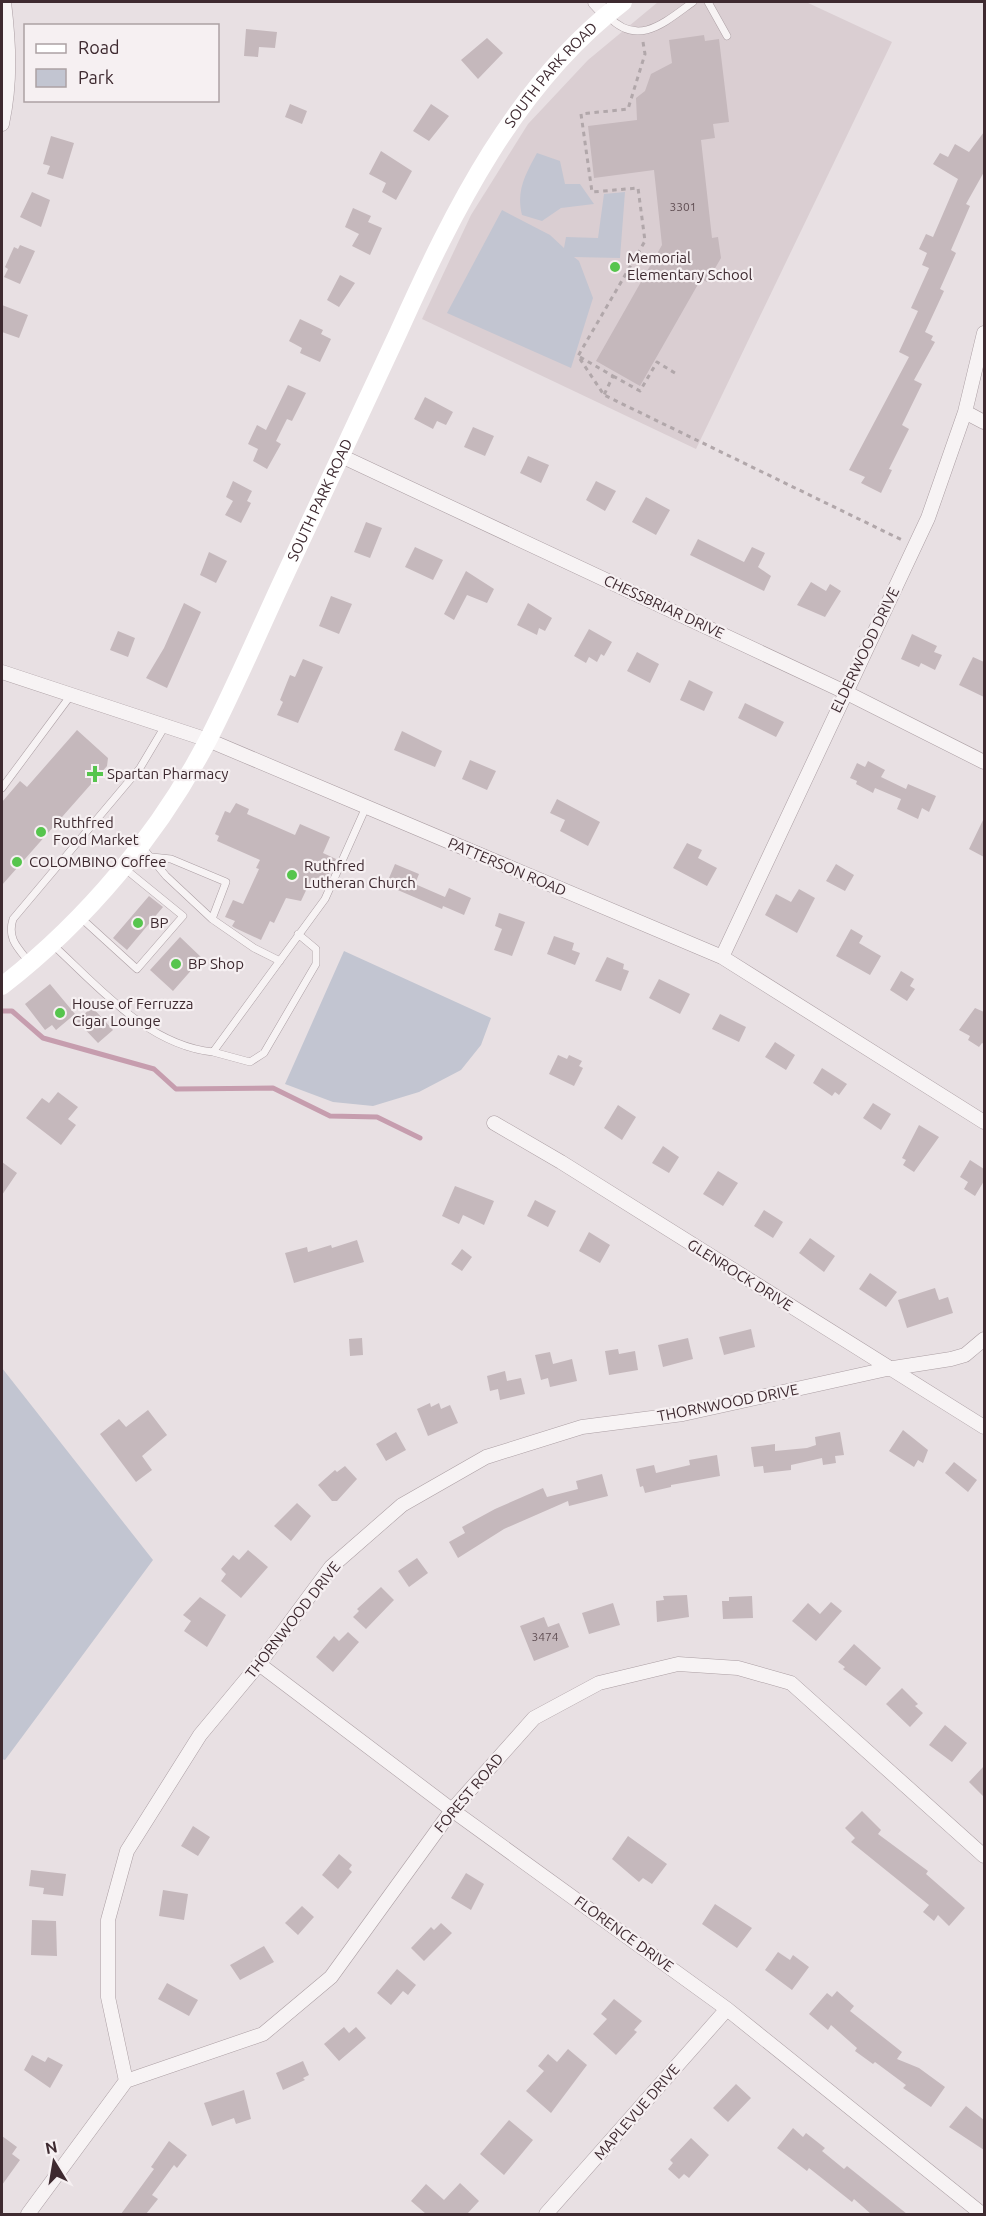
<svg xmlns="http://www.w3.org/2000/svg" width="986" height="2216" font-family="Ubuntu,sans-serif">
<rect width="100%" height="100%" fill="#e8e0e3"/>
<path fill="#daced2" d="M658 2H806L892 42 696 449 422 319 471 215 528 124 588 60Z"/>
<path fill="#c2c5d1" d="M537 153 560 161 565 184H580L594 204 561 208 542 221 522 215C516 191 525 175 537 153Z
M625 192 620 258 574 257 579 261 593 298 571 368 447 313 502 210 550 235 564 248 566 237 598 238 604 194Z
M344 951 491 1018 481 1045 461 1070 419 1092 373 1106 333 1102 285 1084Z
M2 1368 153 1560 5 1760 2 1759Z"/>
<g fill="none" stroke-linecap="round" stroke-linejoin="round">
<path stroke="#c69dae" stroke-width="5" d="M2 1011H12L43 1038 154 1069 176 1089 273 1088 330 1116 377 1117 420 1138"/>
</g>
<path fill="#c5b8bc" d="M246 29 277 32 275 48 259 47 258 57 244 56Z
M704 35 705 41 719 39 729 122 713 124 715 138 701 140 712 238 718 237 721 258 707 282 701 279 640 386 596 361 662 245 654 170 594 178 588 126 637 120 636 98 645 91 651 74 672 63 669 40Z
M487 38 503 53 478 79 461 60Z
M290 104 307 111 302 124 285 117Z
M431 104 449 116 429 141 413 131Z
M984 132V172L966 204 970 206 951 250 956 253 940 289 944 291 925 332 933 336 931 340 935 342 914 380 922 384 902 425 909 429 889 469 892 470 881 493 861 483 865 477 849 470 909 357 899 352 918 311 911 308 929 268 922 265 927 253 919 249 926 234 933 237 958 179 933 164 940 153 948 157 955 144 969 152Z
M51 136 74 143 63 179 47 174 50 166 43 164Z
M381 151 412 171 396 200 382 192 386 183 369 174Z
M32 192 50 200 41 227 20 217Z
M353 208 371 216 368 222 382 228 370 255 352 246 359 234 345 227Z
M20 245 35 251 20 284 4 277 8 269 5 267 14 247 18 249Z
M340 275 355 283 339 307 327 300Z
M2 305 28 315 19 338 2 332Z
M300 319 323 330 321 334 331 339 320 362 300 353 302 348 289 341Z
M288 385 306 393 292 421 287 419 276 441 281 444 267 469 253 461 258 449 248 444 257 425 266 430Z
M425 397 453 412 446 425 437 421 433 429 414 419Z
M473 427 494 436 485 456 464 447Z
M528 456 549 465 541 483 520 473Z
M233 481 252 491 247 501 251 503 241 523 225 515 233 501 226 497Z
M596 481 616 491 605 511 586 500Z
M646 497 670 510 656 535 632 522Z
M366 522 382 528 370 558 354 552Z
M698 539 744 562 752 547 765 553 758 567 771 576 764 591 690 555Z
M415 547 443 560 433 580 405 567Z
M209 552 227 561 216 583 200 575Z
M466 571 494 589 487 603 467 595 454 620 444 614Z
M811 582 826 591 830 584 841 591 825 617 797 605Z
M331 596 352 604 339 634 319 626Z
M184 603 201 612 167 688 146 678 164 648Z
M528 603 552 618 545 631 539 628 537 635 517 625Z
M589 629 612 642 604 656 601 654 597 662 589 657 586 663 574 656Z
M118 631 135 638 128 657 110 650Z
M912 634 937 646 934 652 942 655 935 670 921 663 919 667 901 659Z
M637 652 659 664 650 683 627 671Z
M973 657 984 662V697L959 685Z
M303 659 323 667 298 723 277 715 283 702 280 700 290 675 295 677Z
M689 680 713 692 704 711 680 700Z
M745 703 784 722 776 737 738 718Z
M77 730 108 758 107 766 2 885V802L20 781 27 787Z
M402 731 442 751 435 767 394 750Z
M470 760 496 771 487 790 462 779Z
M868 761 885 770 881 777 906 789 908 784 936 796 929 812 922 808 918 819 897 809 901 799 875 788 873 793 856 784 857 781 850 778 857 763 865 767Z
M557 799 600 822 588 846 560 831 565 820 550 813Z
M236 803 249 809 247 814 295 835 300 824 330 837 323 853 336 859 324 886 311 880 301 901 286 898 274 923 270 921 261 940 235 928 232 926 235 921 225 917 233 900 243 904 259 869 256 868 260 860 217 841 219 836 215 834 225 811 230 813Z
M984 818V857L969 849Z
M687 843 702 850 698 858 717 868 707 886 673 868Z
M395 864 419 874 415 884 445 897 449 888 471 898 464 915 443 906 442 909 386 885Z
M836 864 854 875 845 891 826 881Z
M799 889 815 898 797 933 765 915 776 894 791 902Z
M149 896 163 907 127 950 113 938Z
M499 913 525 922 512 956 494 950 502 929 495 926Z
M851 929 863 936 859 943 881 956 870 975 836 956Z
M554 936 574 943 572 950 580 953 575 965 547 954Z
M180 937 202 958 173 991 150 970Z
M607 957 624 964 623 969 629 971 621 991 595 981Z
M901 971 914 979 910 986 915 989 907 1001 890 990Z
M659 979 690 994 680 1014 649 998Z
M50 984 75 1014 56 1030 52 1025 45 1030 25 1004Z
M92 1007 113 1030 98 1043 77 1021Z
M975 1008 984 1012V1044L982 1043 979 1047 968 1040 970 1036 959 1030Z
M720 1014 746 1027 739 1042 712 1029Z
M775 1042 795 1055 786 1070 765 1057Z
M558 1055 567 1059 569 1055 582 1061 579 1066 583 1068 574 1086 549 1074Z
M822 1068 847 1084 839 1095 835 1092 832 1096 813 1083Z
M58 1092 78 1107 68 1119 76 1125 61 1145 26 1118 42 1098 49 1103Z
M873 1103 891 1114 881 1130 863 1118Z
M618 1105 636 1117 622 1140 604 1128Z
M919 1125 939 1137 914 1172 903 1165 906 1160 902 1158Z
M663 1146 679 1157 669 1173 652 1163Z
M970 1160 984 1169V1181L975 1196 964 1189 968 1182 960 1177Z
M2 1162 17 1173 2 1195Z
M718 1171 738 1183 723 1206 703 1194Z
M455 1186 494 1201 484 1225 463 1215 459 1224 442 1216Z
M535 1200 556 1211 548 1227 527 1216Z
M764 1210 783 1222 773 1238 754 1226Z
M589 1232 610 1245 600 1263 579 1251Z
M810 1238 835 1256 824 1272 799 1253Z
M357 1240 364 1262 294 1283 285 1253 307 1247 308 1252 331 1245 332 1248Z
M462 1249 472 1257 462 1271 451 1264Z
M870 1273 897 1292 886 1307 859 1289Z
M935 1288 939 1300 948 1297 953 1313 907 1328 898 1300Z
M751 1329 755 1347 724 1355 719 1337Z
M362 1338 363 1355 350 1356 349 1339Z
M688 1338 693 1359 663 1367 658 1345Z
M618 1349 619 1354 635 1351 638 1370 609 1375 605 1351Z
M550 1352 553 1364 572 1359 577 1381 550 1387 548 1378 541 1380 535 1355Z
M505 1371 507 1381 521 1378 525 1394 500 1400 498 1389 490 1391 487 1376Z
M430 1403 431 1407 439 1403 441 1409 450 1405 458 1423 428 1436 417 1409Z
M148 1410 167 1435 142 1456 152 1470 136 1482 100 1434 119 1419 126 1427Z
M903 1430 928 1450 923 1463 918 1460 914 1467 889 1451Z
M396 1432 406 1450 386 1461 376 1444Z
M840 1432 844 1455 835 1456 836 1463 823 1465 822 1458 791 1465V1470L764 1473 763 1466 754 1467 751 1447 775 1444V1451L807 1448 816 1445 815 1437Z
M717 1455 720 1476 671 1485V1487L645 1493 643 1486 640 1487 636 1469 654 1465 656 1473 690 1465 689 1460Z
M954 1462 977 1480 968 1492 945 1473Z
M345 1466 357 1479 337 1501H332L318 1485 335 1470 337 1472Z
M602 1474 608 1496 569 1506 568 1501 504 1529 458 1558 449 1542 465 1533 462 1527 495 1509 543 1488 547 1497 578 1489 576 1481Z
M297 1503 311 1516 291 1541 274 1526Z
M248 1550 268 1567 241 1598 221 1581 226 1574 221 1569 233 1555 239 1560Z
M417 1558 428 1573 409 1587 398 1571Z
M381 1587 394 1600 366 1629 353 1617 359 1611 357 1609Z
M687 1595 689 1617 657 1622 656 1601 664 1600 663 1596Z
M752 1596 753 1618 723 1619 722 1601H729V1597Z
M200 1597 226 1615 207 1647 184 1631 191 1621 183 1615Z
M831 1602 842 1611 816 1641 792 1621 808 1603 820 1614Z
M613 1603 620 1625 589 1634 582 1613Z
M544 1617 548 1627 559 1623 569 1647 534 1661 520 1626Z
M348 1632 359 1642 333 1672 316 1657 334 1636 339 1641Z
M854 1644 881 1668 866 1686 843 1669 845 1667 838 1662Z
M902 1688 918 1704 915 1706 923 1713 910 1727 886 1704Z
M945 1725 967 1743 952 1762 929 1745Z
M984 1766V1797L969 1782Z
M862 1811 881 1830 878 1834 928 1871 926 1874 965 1908 949 1926 938 1915 934 1921 923 1912 929 1905 851 1842 855 1838 845 1828Z
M193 1826 210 1837 198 1856 181 1846Z
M628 1836 667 1864 652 1884 643 1878 639 1882 612 1859Z
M339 1854 352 1865 349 1869 352 1872 338 1889 322 1875Z
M31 1870 66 1874 63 1896 43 1894 44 1888 29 1886Z
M466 1873 484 1884 471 1910 451 1898Z
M163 1890 188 1894 184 1920 159 1916Z
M715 1904 752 1928 737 1948 702 1924Z
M302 1906 314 1917 298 1935 285 1923Z
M32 1920 56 1921 57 1956 31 1955Z
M441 1923 452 1933 424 1961 411 1948 431 1927 434 1930Z
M264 1946 274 1962 240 1980 230 1965Z
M778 1952 790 1960 793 1955 809 1967 792 1990 765 1970Z
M397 1969 416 1985 408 1995 403 1991 391 2005 377 1993Z
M167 1983 198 2000 189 2016 158 1999Z
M837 1991 854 2006 850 2011 902 2052 897 2059 919 2068 945 2087 931 2107 903 2088 906 2085 875 2062 873 2064 855 2051 857 2048 831 2025 828 2030 809 2014 827 1993 832 1997Z
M614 1999 642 2021 634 2030 637 2032 616 2055 593 2034 607 2019 601 2014Z
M344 2027 349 2033 356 2027 366 2038 339 2061 324 2044Z
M568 2049 587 2065 551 2113 526 2091 544 2071 538 2066 548 2054 557 2062Z
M32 2055 45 2062 48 2057 63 2065 50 2088 24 2070Z
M303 2061 309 2075 303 2078 305 2080 283 2090 276 2073Z
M736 2084 751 2098 728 2122 713 2108Z
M244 2090 251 2119 236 2124 234 2118 212 2126 204 2103Z
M966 2106 984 2120V2150L949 2127Z
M509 2120 533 2140 504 2175 480 2154Z
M793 2128 803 2137 806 2133 825 2148 822 2151 844 2169 847 2166 907 2214H871L854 2199 852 2202 809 2168 807 2171 777 2148Z
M2 2136 17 2147 12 2154 20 2160 2 2185Z
M691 2138 709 2155 689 2178 684 2174 679 2179 668 2169 673 2163 670 2160Z
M169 2141 187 2155 177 2168 174 2165 152 2195 158 2199 146 2214H121L154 2169 151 2167Z
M460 2183 479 2201 467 2214H426L411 2201 426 2184 444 2200Z"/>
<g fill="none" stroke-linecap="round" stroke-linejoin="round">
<defs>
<path id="lane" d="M708 2 727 36
M608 16C638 48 665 22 693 2
M2 788 71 695
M142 847 166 876 212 919 226 882 171 859 152 857
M81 918 137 969 183 916 124 868
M212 919 254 948 280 961
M53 945C99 987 147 1045 213 1052L325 899 366 807
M29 962C17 947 7 938 13 919L140 768 165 726
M213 1052 250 1062 264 1053 316 964V949L298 934"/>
<path id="street" d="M595 2 606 14
M2 124C11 82 9 44 4 2
M965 412 984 422
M341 456 845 692 984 762
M2 672 208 740 722 957 984 1122
M722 957 928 518 965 412 984 333
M494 1123 561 1162 984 1427
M259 1664 452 1810 727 2009 982 2214
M126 2081 108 1997V1920L127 1851 200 1735 259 1664 331 1567 402 1505 486 1457 582 1427 683 1414 887 1369 951 1359 965 1355 984 1339
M28 2214 126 2081 263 2034 331 1977 452 1810 534 1718 599 1683 678 1664 738 1668 791 1683 984 1856
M546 2214 727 2009"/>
</defs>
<use href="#lane" stroke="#ab9ea3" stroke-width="8"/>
<use href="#street" stroke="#ab9ea3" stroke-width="15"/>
<path stroke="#b1a7aa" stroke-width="3" stroke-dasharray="4.5 4.5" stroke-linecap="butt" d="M643 42 645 54 628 109 581 114 592 192 638 188 645 241 578 356 604 395 902 540
M580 357 613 376 604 395
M613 376 640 391 657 362 675 373"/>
<use href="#lane" stroke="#f7f3f4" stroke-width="7"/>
<use href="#street" stroke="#f7f3f4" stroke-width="14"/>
<path stroke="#fff" stroke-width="18" id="s1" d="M2 986C86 921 160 833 209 738 234 689 256 638 279 588 319 502 359 417 399 331 453 211 516 83 623 2"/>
</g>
<g fill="#56c54d" stroke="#f6f0f2" stroke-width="2">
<circle cx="615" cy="267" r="6"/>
<path d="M92 765h6v6h6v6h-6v6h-6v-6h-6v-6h6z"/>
<circle cx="41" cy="832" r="6"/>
<circle cx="17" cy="862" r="6"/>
<circle cx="292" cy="875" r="6"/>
<circle cx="138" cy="923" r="6"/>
<circle cx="176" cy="964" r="6"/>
<circle cx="60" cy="1013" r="6"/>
</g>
<g text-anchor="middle" stroke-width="4.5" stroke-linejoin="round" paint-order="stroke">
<g font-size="12" fill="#604e53">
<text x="683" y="211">3301</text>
<text x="545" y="1641">3474</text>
</g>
<g font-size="15" fill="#3e2a30" stroke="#f6f0f2">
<text dy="5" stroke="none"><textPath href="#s1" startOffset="1074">SOUTH PARK ROAD</textPath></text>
<text dy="5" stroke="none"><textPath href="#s1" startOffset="588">SOUTH PARK ROAD</textPath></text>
<text transform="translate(664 607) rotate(25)" y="5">CHESSBRIAR DRIVE</text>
<text transform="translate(865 650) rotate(-64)" y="5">ELDERWOOD DRIVE</text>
<text transform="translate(507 867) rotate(23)" y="5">PATTERSON ROAD</text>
<text transform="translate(740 1275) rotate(32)" y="5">GLENROCK DRIVE</text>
<text transform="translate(728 1403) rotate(-11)" y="5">THORNWOOD DRIVE</text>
<text transform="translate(293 1620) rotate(-52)" y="5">THORNWOOD DRIVE</text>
<text transform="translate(469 1793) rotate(-50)" y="5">FOREST ROAD</text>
<text transform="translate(624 1934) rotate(36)" y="5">FLORENCE DRIVE</text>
<text transform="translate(637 2112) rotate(-49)" y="5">MAPLEVUE DRIVE</text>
</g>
<g font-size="15" fill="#3e2a30" stroke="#f6f0f2" text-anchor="start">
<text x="627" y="263">Memorial<tspan x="627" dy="17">Elementary School</tspan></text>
<text x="107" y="779">Spartan Pharmacy</text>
<text x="53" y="828">Ruthfred<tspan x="53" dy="17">Food Market</tspan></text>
<text x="29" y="867">COLOMBINO Coffee</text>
<text x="304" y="871">Ruthfred<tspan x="304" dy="17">Lutheran Church</tspan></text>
<text x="150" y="928">BP</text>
<text x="188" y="969">BP Shop</text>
<text x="72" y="1009">House of Ferruzza<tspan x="72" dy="17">Cigar Lounge</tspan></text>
</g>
</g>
<rect width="986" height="2216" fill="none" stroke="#3e2a30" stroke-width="6"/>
<rect x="24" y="24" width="195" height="78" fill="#f6f0f2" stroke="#aca1a4" stroke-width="1.5"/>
<rect x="36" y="44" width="30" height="9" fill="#ffffff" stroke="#aca1a4" stroke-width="1.5"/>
<text x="78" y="54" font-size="18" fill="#3e2a30">Road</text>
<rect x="36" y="69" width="30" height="18" fill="#c2c5d1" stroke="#aca1a4" stroke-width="1.5"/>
<text x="78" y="84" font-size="18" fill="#3e2a30">Park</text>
<g transform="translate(54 2162) rotate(349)" stroke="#f6f0f2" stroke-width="4.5" paint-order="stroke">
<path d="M0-4.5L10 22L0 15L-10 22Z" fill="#3e2a30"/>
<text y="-9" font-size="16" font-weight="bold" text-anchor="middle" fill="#3e2a30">N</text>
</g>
</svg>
